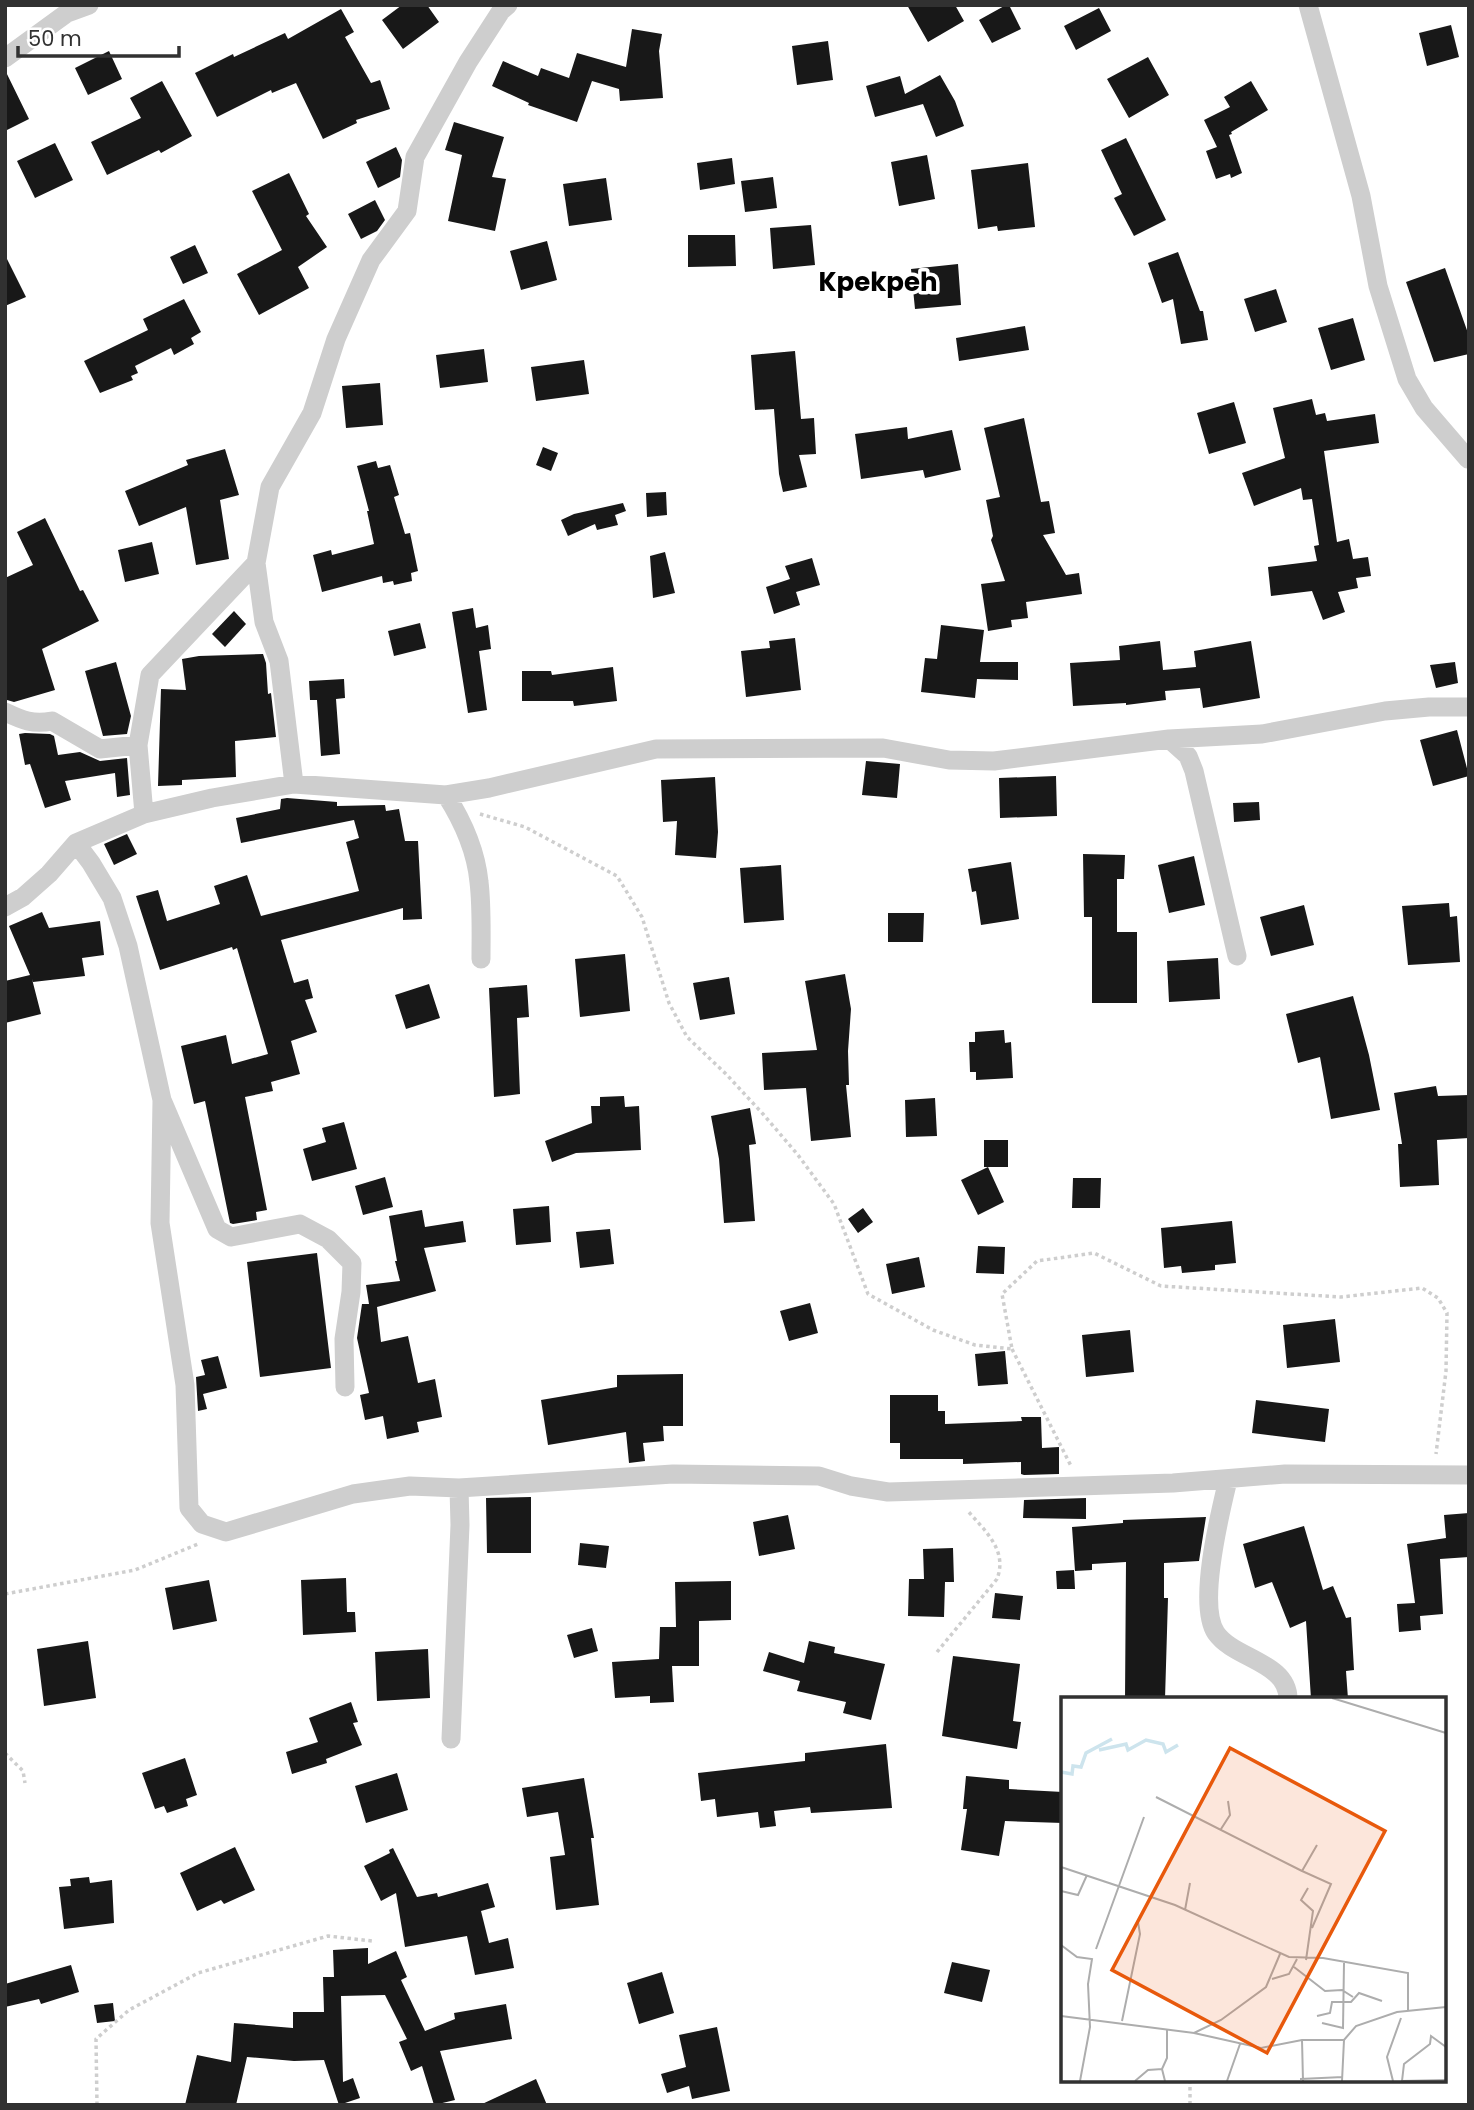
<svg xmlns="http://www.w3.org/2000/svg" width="1474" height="2110" font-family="Poppins,sans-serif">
<rect width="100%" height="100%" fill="#fff"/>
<path fill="#181818" d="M402 5H427L439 22 403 49 382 20Z
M907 5H955L964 21 928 42Z
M1006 5H1009L1021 29 992 43 979 20Z
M1099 8 1111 31 1076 50 1064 26Z
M341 9 354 32 345 37 371 83 380 80 390 109 356 120 357 123 323 139 296 83 272 93 271 90 217 117 195 73 233 54 234 57 285 33 288 39Z
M1451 25 1459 57 1427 66 1419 33Z
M632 29 662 34 659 51 663 98 620 101 619 89 592 81 577 122 528 105 529 103 492 86 503 61 538 76 541 68 569 78 577 53 626 67Z
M828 41 833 80 797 85 792 46Z
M109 51 122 79 88 95 75 68Z
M1148 57 1169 95 1129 118 1107 79Z
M5 70 29 119 5 131Z
M940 75 955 101 964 126 936 137 923 104 875 117 866 86 900 76 905 94Z
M162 81 192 136 161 153 159 150 107 175 91 142 141 118 130 98Z
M1251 81 1268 110 1231 132 1232 134 1229 135 1242 173 1231 178 1230 174 1216 179 1206 151 1217 147 1204 120 1230 107 1224 97Z
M454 122 504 137 492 177 506 179 495 231 448 221 462 155 445 150Z
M1126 138 1166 220 1134 236 1114 198 1122 194 1101 150Z
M55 143 73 180 35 198 17 161Z
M396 147 402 160 400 177 378 188 366 162Z
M927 155 935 199 899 206 891 162Z
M732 158 735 184 700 190 697 163Z
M1028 163 1035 227 998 231 997 226 978 229 971 170Z
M289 173 309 214 306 216 327 247 298 267 309 288 259 315 237 274 282 250 252 191Z
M773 177 777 208 745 212 741 181Z
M606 178 612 220 569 226 563 184Z
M375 200 385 220 377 231 361 239 348 214Z
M811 225 815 265 773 269 770 228Z
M688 235H735L736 266 688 267Z
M547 241 557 280 521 290 510 251Z
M195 245 208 273 183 284 170 257Z
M1178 252 1200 311H1203L1208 340 1181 344 1173 299 1162 303 1148 263Z
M5 255 26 297 5 306Z
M958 264 961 305 915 309 911 269Z
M1445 268 1469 336V354L1434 362 1406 282Z
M1276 289 1287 322 1255 332 1244 299Z
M184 299 201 332 191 338 194 344 174 355 171 348 135 366 138 373 131 376 133 380 100 393 84 361 148 330 143 319Z
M1353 318 1365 360 1331 370 1318 328Z
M1025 326 1029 350 959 361 956 338Z
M484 349 488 382 440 388 436 355Z
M795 351 801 419 814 418 816 454 799 455 807 487 783 492 779 474 774 409 755 410 751 355Z
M584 360 589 394 536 401 531 367Z
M380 383 383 425 346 428 342 386Z
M1312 399 1316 415 1325 413 1327 421 1375 414 1379 443 1324 451 1337 542 1349 539 1353 559 1368 557 1371 576 1356 578 1358 588 1338 592 1345 612 1323 620 1312 591 1271 596 1268 567 1317 561 1314 546 1319 545 1312 499 1303 500 1301 488 1254 506 1242 473 1285 458 1273 408Z
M1234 402 1246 443 1209 454 1197 413Z
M1024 418 1041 502 1049 501 1055 533 1043 535 1066 575 1079 573 1082 594 1026 602 1028 618 1011 620 1012 627 988 631 981 584 1005 581 991 540 993 536 986 500 1000 497 984 428Z
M907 427 908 439 952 430 961 470 925 478 923 470 861 479 855 434Z
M543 447 558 453 551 471 536 465Z
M225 449 239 495 220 500 229 559 196 565 186 507 139 526 125 491 188 465 186 460Z
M376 461 378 468 390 465 399 495 394 497 405 534 410 533 418 571 411 573 412 581 394 585 393 581 383 583 382 576 322 592 313 555 331 550 332 555 374 544 367 511H369L357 466Z
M666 492 667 515 647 517 646 493Z
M623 503 626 511 615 515 618 525 597 530 595 524 568 536 561 520 574 514Z
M45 518 80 591 83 590 99 621 42 649 55 690 14 702 7 700 5 694V578L33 565 17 532Z
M152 542 159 574 125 582 118 550Z
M665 552 675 593 653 598 650 556Z
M812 558 820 585 796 592 800 605 774 614 766 587 790 579 785 566Z
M473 608 476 628 488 625 491 649 479 651 487 710 468 713 452 612Z
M234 611 246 624 225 647 212 634Z
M420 623 426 648 394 656 388 631Z
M941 625 984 630 980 662H1018V680L977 679 975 698 921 692 925 658 937 659Z
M795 638 801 690 746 697 741 651 770 648 769 641Z
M1160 641 1163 670 1196 667 1194 651 1251 641 1260 698 1203 708 1200 688 1165 691 1166 700 1126 705V703L1073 706 1070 663 1120 660 1119 646Z
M263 654 266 663 268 694 271 693 276 737 235 741 236 777 182 780V785L158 786 161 689 186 690 182 659 199 656Z
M116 662 131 716 127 734 103 736 85 671Z
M1455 662 1458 683 1436 688 1430 665Z
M613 667 617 701 574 706 573 701H522V671H551L552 675Z
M344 679 345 698 336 699 340 754 321 756 317 700H310L309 681Z
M1457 730 1469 776 1433 786 1420 740Z
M25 733 50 734 54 736 58 755 80 752 100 761 127 758 130 795 117 797 115 773 65 781 71 800 45 808 30 764 25 765 19 734Z
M866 761 900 764 897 798 862 795Z
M1056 776 1057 816 1000 818 999 778Z
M715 777 718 832 716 858 675 855 677 821 663 822 661 780Z
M287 798 337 802V806L385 805 386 811 399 809 405 841H418L422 919 403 920V908L281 940 294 983 308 979 313 998 305 1000 317 1032 291 1041 300 1074 271 1082 273 1091 245 1097 267 1210 256 1212 257 1220 233 1224 230 1223 205 1101 194 1104 181 1046 226 1035 232 1064 268 1054 237 948 233 950 232 947 160 970 136 896 158 890 167 921 220 904 214 886 247 875 261 916 359 891 346 842 359 838 354 820 241 843 236 818 280 809 281 799Z
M1259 802 1260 820 1234 822 1233 803Z
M127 834 137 854 114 865 104 844Z
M1083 854 1125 855 1124 879H1117V932H1137V1003H1092V917H1084Z
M1194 856 1205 905 1169 913 1158 865Z
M1011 862 1019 919 981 925 976 891 972 892 968 869Z
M781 865 784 920 744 923 740 868Z
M1449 903 1450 917 1457 916 1460 962 1408 965 1402 906Z
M1304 905 1314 945 1271 956 1260 917Z
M42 912 49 928 100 921 104 955 82 958 85 976 33 982 32 979 41 1014 5 1023V981L30 975 9 926Z
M888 913H924L923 942H888Z
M625 954 630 1011 580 1017 575 959Z
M1218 958 1220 999 1169 1002 1167 961Z
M845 974 851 1009 848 1051 849 1085H846L851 1137 811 1141 806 1088 764 1090 762 1053 817 1050 805 981Z
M729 977 735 1014 700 1020 693 983Z
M429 984 440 1018 406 1029 395 995Z
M527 985 529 1017 517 1018 520 1094 494 1097 489 988Z
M1353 996 1369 1055 1380 1110 1331 1119 1320 1057 1298 1063 1286 1014Z
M1004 1030 1005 1043 1011 1042 1013 1078 976 1080V1072H970L969 1042H975V1032Z
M1436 1086 1438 1096 1469 1095V1138L1437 1140 1439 1185 1400 1187 1398 1144H1402L1394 1093Z
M624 1096 625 1107 639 1106 641 1150 576 1153 552 1162 545 1141 592 1123 591 1106H600V1097Z
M935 1098 937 1136 906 1137 905 1100Z
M750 1108 756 1144 749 1145 755 1221 724 1223 719 1159 711 1116Z
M344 1122 357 1169 312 1181 303 1149 326 1142 322 1128Z
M984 1140H1008V1167H984Z
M988 1167 1004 1202 978 1215 961 1180Z
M385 1177 393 1207 363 1215 355 1186Z
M1073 1178H1101L1100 1208H1072Z
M549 1206 551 1242 516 1245 513 1209Z
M863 1208 873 1222 858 1233 848 1219Z
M422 1210 425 1227 463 1221 466 1242 424 1248 436 1291 377 1307 381 1342 408 1336 418 1383 435 1379 442 1417 417 1422 419 1432 387 1439 383 1416 365 1420 360 1395 369 1393 357 1338 362 1304H369L366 1285 400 1281 395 1261H397L389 1216Z
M1232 1221 1236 1263 1215 1265V1270L1182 1273 1181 1266 1164 1268 1161 1228Z
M610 1229 614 1264 580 1268 576 1232Z
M978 1246 1005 1247 1004 1274 976 1273Z
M317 1253 331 1368 260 1377 247 1262Z
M919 1257 925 1287 892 1294 886 1264Z
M810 1303 818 1333 789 1341 780 1311Z
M1335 1319 1340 1362 1287 1368 1283 1325Z
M1130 1330 1134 1372 1086 1377 1082 1335Z
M1005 1351 1008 1384 978 1386 975 1354Z
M218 1356 227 1388 203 1394 207 1409 198 1411 196 1377 205 1375 201 1360Z
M683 1374V1426H663L664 1441 643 1443 645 1461 629 1463 626 1432 548 1445 541 1400 617 1387V1375Z
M890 1395H938V1411H945V1424L1022 1421 1021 1417H1041L1042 1448 1059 1447V1474L1024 1475 1021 1474V1462L963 1464V1459H900V1443H890Z
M1256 1400 1329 1409 1325 1442 1252 1433Z
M531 1497V1553H487L486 1498Z
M1086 1498V1519L1023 1518 1024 1500Z
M1469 1513V1557L1440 1559 1443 1614 1420 1616 1421 1630 1399 1632 1397 1604 1415 1603 1407 1544 1446 1538 1444 1515Z
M788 1515 795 1549 759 1556 753 1522Z
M1206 1517 1199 1561 1164 1563V1598H1168L1165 1699H1125L1126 1562 1092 1564V1570L1075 1571 1072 1527 1123 1523V1520Z
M1304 1526 1323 1590 1333 1586 1346 1618 1351 1617 1354 1670 1346 1671 1348 1699H1311L1306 1621 1290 1628 1272 1582 1255 1588 1243 1544Z
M580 1543 609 1546 606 1568 578 1565Z
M953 1548 954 1582H945L944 1617 908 1616 909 1579H924L923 1549Z
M1074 1570 1075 1589H1057L1056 1571Z
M346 1578 347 1612H355L356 1632 303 1635 301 1580Z
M209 1580 217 1621 173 1630 165 1588Z
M731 1581V1620L699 1621V1666H672L674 1702 650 1703V1696L615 1698 612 1662 659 1659 660 1627H676L675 1582Z
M995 1593 1023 1596 1020 1620 992 1618Z
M592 1628 598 1651 574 1658 567 1635Z
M88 1641 96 1698 44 1706 37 1649Z
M809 1641 835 1647 834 1653 885 1664 871 1720 843 1713 846 1702 797 1691 800 1681 763 1671 769 1652 804 1663Z
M428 1649 430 1698 377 1701 375 1652Z
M953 1656 1020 1664 1013 1721 1021 1722 1017 1749 942 1736Z
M351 1702 358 1722 353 1723 362 1745 326 1759 327 1763 292 1774 286 1752 318 1742 309 1718Z
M886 1744 892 1808 811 1813 810 1807 774 1811 776 1826 760 1828 758 1812 717 1817 715 1799 701 1801 698 1773 805 1761V1753Z
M185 1758 197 1795 186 1799 188 1806 167 1813 164 1806 155 1809 142 1773Z
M397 1773 408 1810 366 1823 355 1786Z
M966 1776 1009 1780V1789L1063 1792V1823L1005 1821 999 1856 961 1850 967 1809H963Z
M584 1778 594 1838H591L599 1905 556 1910 550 1857 565 1855 558 1812 527 1817 522 1788Z
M235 1847 255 1890 224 1904 221 1900 197 1911 180 1873Z
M393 1848 417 1897 437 1893 438 1897 488 1883 495 1907 481 1911 489 1943 508 1938 514 1968 475 1975 467 1936 405 1947 396 1893 381 1901 364 1866 390 1853 389 1850Z
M89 1877 90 1883 112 1880 114 1923 64 1929 59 1887 71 1886 70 1879Z
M368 1948V1964L396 1951 407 1977 401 1980 425 2031 455 2019 454 2013 506 2004 512 2039 440 2051 455 2100 434 2105 422 2066 411 2071 399 2042 407 2039 385 1995 341 1996 343 2082 353 2078 360 2098 339 2105 324 2060 294 2061 247 2057 236 2105H185L197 2055 231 2062 234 2023 293 2028V2012H324L323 1977H334L333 1950Z
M952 1962 990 1970 982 2002 944 1993Z
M71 1965 79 1992 41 2004 39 1999 5 2007V1984Z
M662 1972 674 2013 639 2024 627 1983Z
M113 2003 115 2021 97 2023 94 2005Z
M717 2027 730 2091 692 2099 689 2086 667 2093 661 2074 686 2067 679 2035Z
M536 2079 547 2105H480Z"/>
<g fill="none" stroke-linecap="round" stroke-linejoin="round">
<path stroke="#cecece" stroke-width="3.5" stroke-dasharray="3.5 3.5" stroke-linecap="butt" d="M480 814 525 827 617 876 642 917 669 1003 687 1037 726 1074 763 1114 798 1155 834 1204 868 1294 933 1330 975 1345 1012 1349 1002 1294 1037 1261 1094 1253 1161 1286 1341 1297 1422 1288 1438 1298 1447 1313 1446 1371 1436 1454
M1012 1349 1071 1466
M5 1594 135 1570 198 1544
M937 1652 997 1579C1008 1550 985 1531 967 1510
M5 1753 23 1771 25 1783
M1190 2080V2105
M97 2105 96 2039 129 2010 198 1973 328 1936 372 1941"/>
<path stroke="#cecece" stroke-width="19" d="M1308 5 1361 196 1378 286 1407 379 1424 408 1468 459
M5 58 67 13 89 5
M5 712C22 720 33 725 52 721L100 749 138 745
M1169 739 1188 756 1194 771 1237 956
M294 784 279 661 264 622 256 563 270 487 312 413 336 339 371 260 407 211 415 157 468 62 501 11 508 5
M446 795C462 820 476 851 479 882 482 907 481 934 481 959
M144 814 138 745 150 675 256 563
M76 843 91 863 112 898 128 946 162 1100 217 1229 231 1237 300 1224 328 1239 352 1263 351 1292 344 1339 345 1387
M5 907 23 897 49 874 76 843 144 814 212 798 294 784 446 795 489 788 656 749 883 748 949 760 994 761 1169 739 1262 734 1385 711 1429 707H1469
M162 1100 160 1223 185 1385 189 1508 202 1524 226 1532 353 1494 410 1486 459 1488 460 1525 451 1739
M1228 1480C1220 1513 1197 1605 1216 1633 1234 1659 1288 1662 1288 1699
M459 1488 673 1474 819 1476 851 1486 888 1492 1173 1483 1285 1474 1469 1475"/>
</g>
<g text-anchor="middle" stroke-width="7" stroke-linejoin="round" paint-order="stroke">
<g font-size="26" font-weight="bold" fill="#000" stroke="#fff">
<text x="878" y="291">Kpekpeh</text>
</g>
</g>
<g transform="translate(1061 1697)">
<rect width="385" height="385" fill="#fff"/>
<path fill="none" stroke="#cde4ed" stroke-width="3.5" d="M38 53 65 47 67 53 85 43 102 47 105 55 117 48M0 75 11 77 12 69 20 70 25 56 51 42"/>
<path fill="none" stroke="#adadad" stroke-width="2" d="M271 1 385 36M95 100 241 174M160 132 169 118 167 104M0 170 114 208 228 260 262 261 347 276V314M0 194 17 198 26 178M124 213 129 186M251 231 270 187 241 174 256 148M0 248 16 260 31 262 27 287 29 330 19 384M35 252 83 120M245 263 252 214 240 203 247 191M233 270 264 294 281 293 292 300M211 282 228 277 236 262M0 319 133 336 160 323 205 290 219 257M256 319 269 316 271 305H290L298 296 321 304M61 324 79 237 77 225M261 326 282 331 283 266M133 336 200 351 241 343H283L295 329 336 315 385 310M241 343 242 384M385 350 370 339 369 347 343 367 341 384 385 383M101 372 106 361V332M239 382 282 380M74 384 87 373 101 372 104 384M166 384 179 347M281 384 283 343M332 384 326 360 340 321"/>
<path fill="#e8590c" fill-opacity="0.15" stroke="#e8590c" stroke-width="3.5" d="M169 51 324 134 206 356 51 273Z"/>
<rect width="385" height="385" fill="none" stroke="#313131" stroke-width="3.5"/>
</g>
<rect width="1474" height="2110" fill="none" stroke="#313131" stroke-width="14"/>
<path d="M18 46v10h161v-10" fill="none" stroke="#313131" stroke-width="3.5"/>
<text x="28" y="46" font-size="21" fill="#313131" stroke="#ffffff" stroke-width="5" paint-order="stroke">50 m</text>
</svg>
